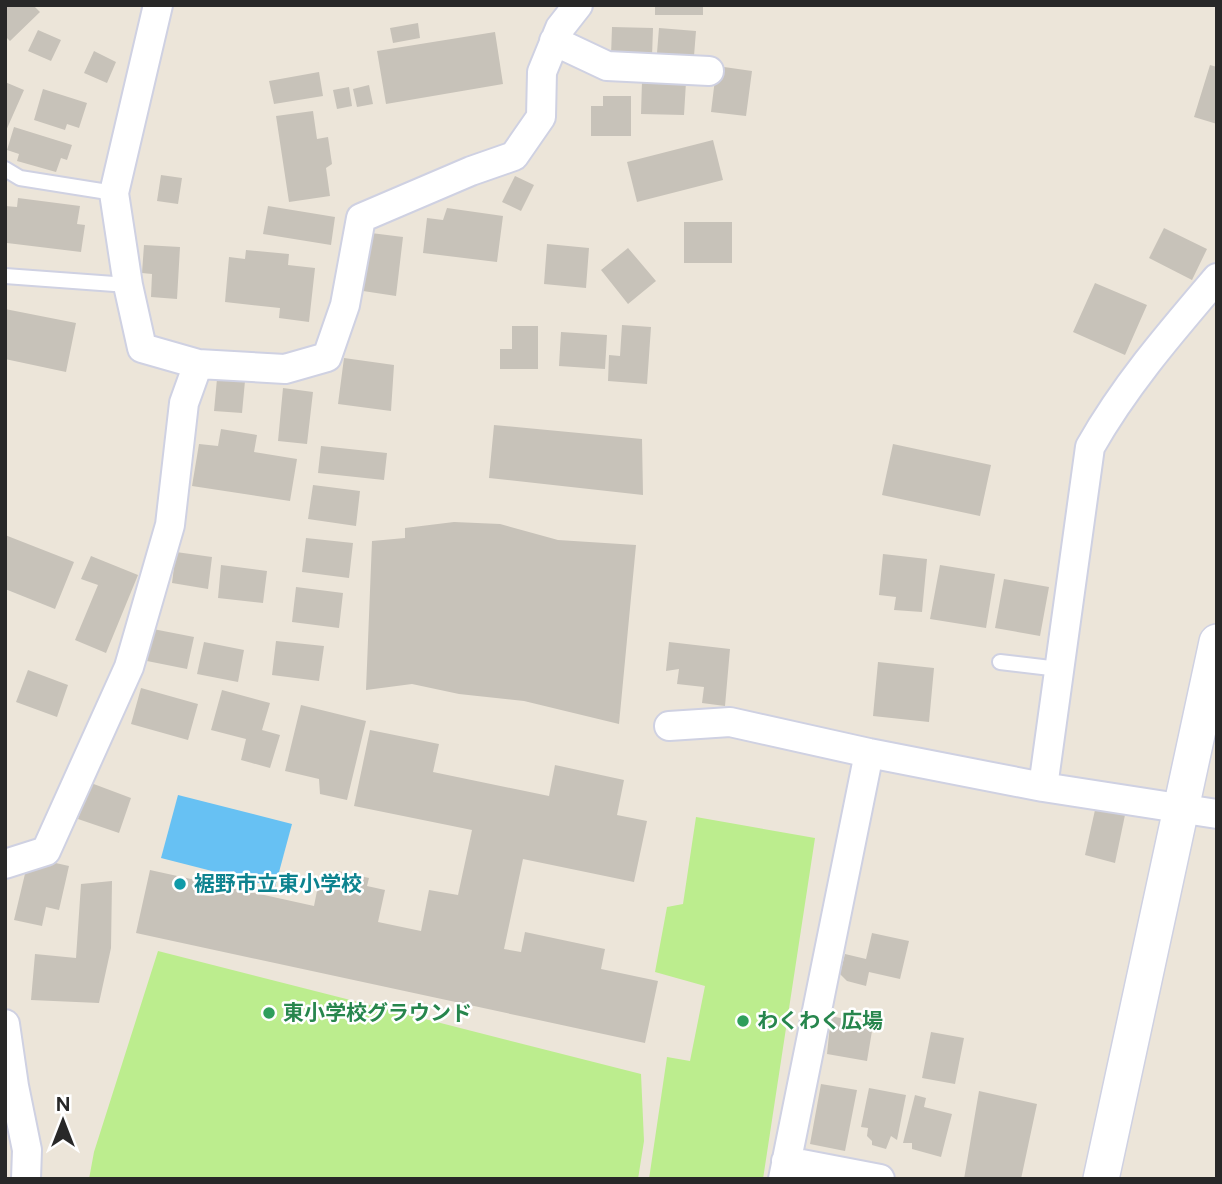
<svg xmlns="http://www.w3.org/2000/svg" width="1222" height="1184" font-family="Figtree,'Noto Sans JP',sans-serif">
<rect width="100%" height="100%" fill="#ece5d9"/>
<path fill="#bced8e" d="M696 817 815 838 763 1179H649L667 1057 690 1061 705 986 655 972 667 907 683 904Z
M158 951 641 1074 644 1141 638 1179H89L94 1152Z"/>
<path fill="#67c1f3" d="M178 795 292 824 275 887 161 858Z"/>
<path fill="#c7c2b9" d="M5 5H33L40 12 10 41 5 36Z
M655 5H703V15H655Z
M418 23 420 38 393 43 390 28Z
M612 27 653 28 652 57 611 56Z
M659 28 696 31 694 56 657 53Z
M38 30 61 40 51 61 28 51Z
M495 32 503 84 386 104 377 51Z
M94 51 116 62 107 83 84 73Z
M1210 65 1217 67V124L1194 117Z
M724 67 752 71 746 116 711 112 715 79 722 80Z
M319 72 323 96 274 104 269 81Z
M642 81 686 82 684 115 641 114Z
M5 82 24 90 5 133Z
M369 85 373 104 357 107 353 89Z
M349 87 352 106 337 109 333 90Z
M43 89 87 103 79 128 67 124 65 130 34 120Z
M603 96H631V136H591V106H603Z
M313 111 317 139 328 137 332 164 326 168 330 196 289 202 276 116Z
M14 127 72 145 67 160 61 158 56 172 17 161 19 154 7 150Z
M713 140 723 180 637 202 627 162Z
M161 175 182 178 178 204 157 201Z
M515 176 534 185 521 211 502 202Z
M18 198 80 206 77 224 85 225 81 252 7 243 5 206 17 207Z
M268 206 335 217 331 245 263 234Z
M447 208 503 216 497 262 423 253 427 218 443 220Z
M684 222H732V263H684Z
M1164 228 1207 249 1192 280 1149 258Z
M371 233 403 237 396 296 363 291Z
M547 244 589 248 586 288 544 284Z
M144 245 180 247 177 299 151 297 152 274 142 273Z
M628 248 656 281 628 304 601 270Z
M246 250 289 254 288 265 315 268 309 322 279 318 280 308 225 302 229 257 245 259Z
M1095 283 1147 305 1125 355 1073 332Z
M5 309 76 323 66 372 5 359Z
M622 325 651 327 647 384 608 381 609 355 620 356Z
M512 326H538V369H500V349H512Z
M561 332 607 335 605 369 559 366Z
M344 358 394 365 391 411 338 404Z
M217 379 245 381 242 413 214 411Z
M283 388 313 392 307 444 278 441Z
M494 425 642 439 643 495 489 478Z
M221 429 257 435 254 452 297 459 290 501 192 486 199 444 218 446Z
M893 444 991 465 980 516 882 495Z
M321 446 387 453 384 480 318 473Z
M313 485 360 491 356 526 308 519Z
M454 522 500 524 558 540 636 545 619 724 524 701 459 694 412 684 366 690 372 541 405 538V528Z
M5 535 74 562 55 609 5 589Z
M306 538 353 543 349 578 302 572Z
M176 552 212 557 208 589 172 583Z
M883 554 927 559 922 612 894 610 896 597 879 595Z
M91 556 138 575 106 653 75 640 98 585 81 579Z
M221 565 267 571 263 603 218 598Z
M940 565 995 574 986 628 930 619Z
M1004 579 1049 587 1040 636 995 628Z
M296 587 343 593 339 628 292 622Z
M153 629 194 637 187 669 147 661Z
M276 641 324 646 319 681 272 675Z
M204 642 244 650 238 682 197 674Z
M669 642 730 649 725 706 702 703 704 687 677 684 679 669 666 671Z
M878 662 934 668 929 722 873 716Z
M28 670 68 685 57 717 16 702Z
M141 688 198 704 188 740 131 724Z
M222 690 270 703 262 730 280 735 270 768 241 760 246 739 211 730Z
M301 705 366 721 347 800 320 794 319 779 285 771Z
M370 730 439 744 433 772 549 796 555 765 624 780 617 815 647 821 634 882 523 859 504 949 521 952 525 932 605 949 601 969 658 981 645 1043 136 933 150 870 314 906 320 876 338 871 369 878 367 886 385 890 378 922 421 931 429 890 458 895 472 830 354 806Z
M91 783 131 798 119 833 78 819Z
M1095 810 1125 815 1115 863 1085 855Z
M29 857 69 866 59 910 46 907 42 926 14 920Z
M112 881 111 948 99 1003 31 1000 35 954 76 958 81 884Z
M872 933 909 941 900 979 869 972 866 986 847 981 840 974 845 954 866 959Z
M831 1016 873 1025 867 1061 827 1054Z
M931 1032 964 1038 955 1084 922 1078Z
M821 1084 857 1090 845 1151 810 1144Z
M869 1088 906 1095 897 1140 891 1136 886 1149 872 1145V1141L867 1136 868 1128 861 1127Z
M979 1091 1037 1104 1021 1179H964Z
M915 1095 926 1098 924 1107 952 1114 941 1157 912 1149V1143H903Z"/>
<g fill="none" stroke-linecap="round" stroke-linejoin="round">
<defs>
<path id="service" d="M5 169 20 178 114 193
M5 276 128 285
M1000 662 1059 669"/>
<path id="minor" d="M158 5 114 193 128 285 142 348 198 364
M554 41 607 66 709 71
M669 726 730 722 869 753 1043 787 1217 814
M1043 787 1090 447C1125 385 1171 332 1217 278
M5 864 46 851 129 667 170 525 184 403 198 364 285 369 327 357 345 305 361 218 471 171 514 156 541 117 542 72 560 28 578 5
M5 1024 14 1086 27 1150 26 1179
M786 1161 880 1179
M783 1179 869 753"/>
<path id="tertiary" d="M1101 1179 1217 642"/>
</defs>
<use href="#service" stroke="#cfd1e2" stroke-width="18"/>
<use href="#minor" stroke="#cfd1e2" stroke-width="32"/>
<use href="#tertiary" stroke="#cfd1e2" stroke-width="38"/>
<use href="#service" stroke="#fff" stroke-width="14"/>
<use href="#minor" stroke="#fff" stroke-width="28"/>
<use href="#tertiary" stroke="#fff" stroke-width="35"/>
</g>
<circle fill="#0f9aa8" stroke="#fff" stroke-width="2.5" cx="180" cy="884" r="7"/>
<g fill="#2e9e5b" stroke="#fff" stroke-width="2.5">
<circle cx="269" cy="1013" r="7"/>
<circle cx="743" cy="1021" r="7"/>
</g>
<g text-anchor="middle" stroke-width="5" stroke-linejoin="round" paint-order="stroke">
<g font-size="21" font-weight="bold" fill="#0d838f" stroke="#fff" text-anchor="start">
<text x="194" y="891">裾野市立東小学校</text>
</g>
<g font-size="21" font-weight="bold" fill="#27864d" stroke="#fff" text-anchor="start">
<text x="283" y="1020">東小学校グラウンド</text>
<text x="757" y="1028">わくわく広場</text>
</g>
</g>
<rect width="1222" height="1184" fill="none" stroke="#282828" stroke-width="14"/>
<g transform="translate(63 1121)" stroke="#ffffff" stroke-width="5" paint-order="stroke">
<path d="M0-5L12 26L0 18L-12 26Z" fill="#282828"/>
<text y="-10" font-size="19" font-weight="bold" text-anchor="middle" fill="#282828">N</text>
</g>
</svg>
